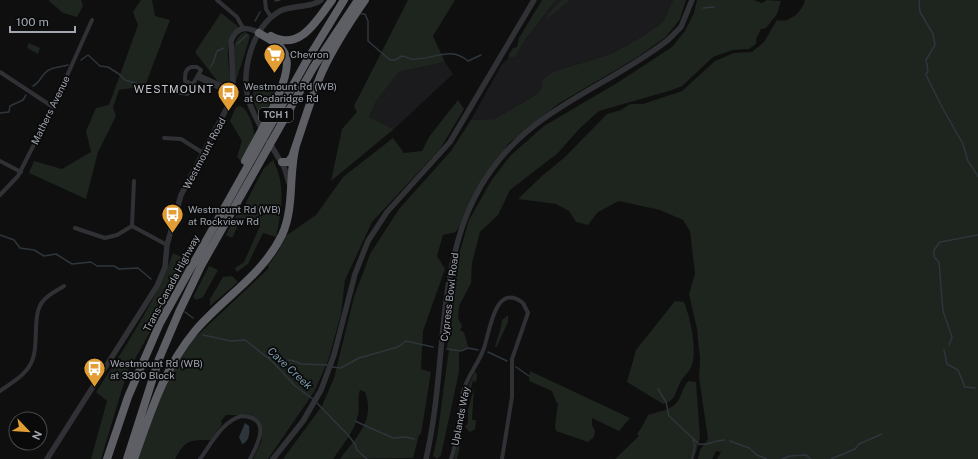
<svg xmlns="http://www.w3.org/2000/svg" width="978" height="459" font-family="'Public Sans',sans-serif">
<rect width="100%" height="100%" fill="#0f0f10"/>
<path fill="#1b1b1d" d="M556 0H673L663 22 638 39 611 54 555 71 537 94 495 119 471 120 502 64 509 58 515 57 525 40Z
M445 62 453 74 394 129 369 117 377 100 399 72Z"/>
<path fill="#1e241e" d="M48 0H81L83 6 77 17 63 13Z
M141 0H152L155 16 170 20 145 86 119 90 113 107 116 116 98 152 86 199 29 173 34 161 62 169 91 152 86 131 96 108 109 105 138 25 133 12Z
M408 0H455L433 36 445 62 399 72 377 100 369 117 394 129 331 181 342 129 357 112 354 106Z
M542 0H556L525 40 515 57 509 58 508 56 513 48 517 47 519 38Z
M562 0H570L547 19 548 14Z
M673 0H686L680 19 666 37 636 58 558 104 508 144 456 232 443 235 437 256 445 269 423 331 421 369 431 372 421 434 419 435 413 458 340 459C355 438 376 421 365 392L360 390C357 398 360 407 358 415 355 431 342 446 333 459H283L322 406 334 378 354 297 370 254 399 209 451 151 471 120 495 119 537 94 543 86 542 80 555 71 611 54 638 39 663 22Z
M697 0H754L762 3 767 0 781 1 777 14 766 28 761 29 756 39V44L749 49 733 50 713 57 682 86 672 90 599 111 579 129 558 153 510 190 498 215 480 232 472 263 471 283 459 306 458 318 462 326 460 330 464 332 468 347 459 351V372L441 455 437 459 433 456 437 438 449 349 447 348 449 330H451L455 268 469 220 491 181 510 156 544 126 617 83 672 47 685 31 694 13Z
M805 0H978V459H717L721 452 716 451 712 459H698L700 450 708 439 699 377 700 359 697 329 689 294 695 274 690 231 683 220 660 210 619 201 598 212 588 225 576 222 569 211 556 204 518 199 542 176 565 157 607 114 621 110 630 104H643L682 91 715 61 734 53 752 52 764 42 777 20C789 24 803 11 805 0Z
M221 13 239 27C222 43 229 62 231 83L227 87 218 82 195 52Z
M245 32 250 35 249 40 236 81C233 66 228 40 245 32Z
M29 43 40 48 38 54 27 48Z
M256 85 275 89V94L262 118C256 110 249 95 256 85Z
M458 100 464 109 440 149 372 222 345 280 341 314 333 343 328 361 314 392 268 459H253L262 440 261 426 248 415H226L221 421 222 424 211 440C190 440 186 439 175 459H136L168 378 187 345 269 268 268 266 277 253 287 235 316 215 343 177 393 138 404 153 422 151 429 137Z
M240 106C249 109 254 129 255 138L242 162 237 157 242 141 230 121 236 107Z
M273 160C286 185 282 210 276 237L263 233 248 264 237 272 235 268 244 262 260 226 242 218 232 238 226 235 235 217 242 210 264 168Z
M173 253 190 261 127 373 101 459H91L107 401 96 392C125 347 155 303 173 253Z
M209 266 218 270 203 297 196 300 193 297Z
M232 276 238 282 210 306V299L223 277Z
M675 301 684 302C690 316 699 355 690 369 688 373 683 377 681 381 675 392 676 401 663 404L627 382 636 350Z
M508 315V322L496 348 495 346C497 342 502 324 502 320Z
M475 371 477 375 476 382 473 381 466 404 459 451 457 459H454L466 391Z
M530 371 630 418 619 431 592 418V425L595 431 594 437 588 442 556 431 555 425 558 403 556 402 552 391 529 381Z
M689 381 696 382 700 438 694 459H615L639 436 637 434 642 427 648 415C660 411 675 410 680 397 683 391 684 385 689 381Z
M474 388 472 420H476L475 429 470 432 465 427 468 423V410Z"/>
<path fill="#2e363c" d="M245 423 249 426C250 433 249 442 242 444L239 437Z"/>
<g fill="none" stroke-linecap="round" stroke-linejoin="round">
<path stroke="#2e363c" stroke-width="1.5" d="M919 0 920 12 933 34 935 45 926 60 928 70 926 75 942 107 963 144 968 161 978 176
M275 1 280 0
M703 8 714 7
M361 14H365L368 21V41L390 60H395L402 56C406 56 407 58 411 59 432 61 449 45 468 61L481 55
M255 21 260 12
M237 44 247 35
M81 60 88 55 100 66 108 67 119 74 125 80 135 83 146 93 156 91 187 95 200 89
M210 67 213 63 217 51 224 48
M33 86C41 82 42 73 49 70 54 67 62 67 68 65
M0 113 9 112 10 106 23 100 26 95
M0 235 14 240 20 248 34 250 44 256 56 254 72 264 91 262 97 266H114L119 269 138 268 151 279
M185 312 193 318
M203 335 231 341 245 340 273 362 295 386 313 399
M949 345 952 337 943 311 939 262 934 257V250L940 242 978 235
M447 349 461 351 468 348 478 350
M944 350 947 364 958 370 965 387 975 388
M488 352 507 361
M268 357 280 361 291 360 301 364 329 365
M332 367 341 368 359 358 398 347 406 341 433 347
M516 367 529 376
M658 389 666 402 669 416 699 444C708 446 714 440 725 440
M316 402 348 435 355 444 357 450 367 459
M355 421 393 438 406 437 414 439
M730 441 749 448 757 455 767 459
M692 459 695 446 693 440
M782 459 790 456 806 455 811 459
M831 459 855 449 859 444 882 434"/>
<path stroke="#303135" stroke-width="4" d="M217 0 237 17 243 28
M265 0 266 9 271 17
M191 67H197L201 70 193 84 185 81C185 73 185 70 191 67Z
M0 72 53 107
M199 75 232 90
M198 78 232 94
M164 138 181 139 203 153
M0 161 21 172
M0 195 18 176 53 107 92 20
M132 226 167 245
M75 228 105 238 117 235 132 226 134 181
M0 391C10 384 24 376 30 365 41 347 30 314 44 300 49 294 58 290 64 286
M200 459C211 444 223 420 242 416 272 418 258 444 250 459
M451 459C459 438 458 414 463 392 467 376 479 363 484 348 490 331 495 281 523 303L528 313 512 359V397L502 459"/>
<path stroke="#303135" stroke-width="5.5" d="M263 131C257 120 251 110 248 98 241 69 253 26 280 11 292 5 311 8 321 0
M269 142 284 167 289 183
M47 459 157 286 165 267 167 245 181 195 230 102 233 82 231 41C237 26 247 26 259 33
M273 459 303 421 321 390 334 355 355 274 368 241 387 212 450 142 534 0
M426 459C454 338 424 211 535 125 577 93 627 72 668 40L681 27 692 0"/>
<path stroke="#5d5f65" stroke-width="8" d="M271 36C300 52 317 20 332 0
M245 161C256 139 296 75 285 54 280 43 268 39 259 33
M282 162H288L292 157C302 129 310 100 322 72 334 46 349 23 365 0
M107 459 128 397 160 323 306 62 344 0
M127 459 159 359 179 312 201 266 313 68 358 0
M134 459C150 414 164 368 195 331 224 297 262 276 282 235 295 206 288 176 296 145"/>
</g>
<defs>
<symbol id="supermarket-pin" viewBox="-11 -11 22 30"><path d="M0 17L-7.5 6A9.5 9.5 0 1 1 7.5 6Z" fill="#e29e35" stroke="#0a0a0b"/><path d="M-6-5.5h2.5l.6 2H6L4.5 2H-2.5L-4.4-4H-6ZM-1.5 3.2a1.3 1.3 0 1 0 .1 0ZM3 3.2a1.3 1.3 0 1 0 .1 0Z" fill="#fff"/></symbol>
<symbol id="bus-pin" viewBox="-11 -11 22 30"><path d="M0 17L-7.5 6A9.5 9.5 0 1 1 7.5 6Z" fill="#e29e35" stroke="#0a0a0b"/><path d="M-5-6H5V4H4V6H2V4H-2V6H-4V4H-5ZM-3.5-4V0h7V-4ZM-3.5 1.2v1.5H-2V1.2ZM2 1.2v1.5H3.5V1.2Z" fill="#fff"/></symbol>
</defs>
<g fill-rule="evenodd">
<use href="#supermarket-pin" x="262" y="42" width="25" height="34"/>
<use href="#bus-pin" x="216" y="80" width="25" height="34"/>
<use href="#bus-pin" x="160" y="202" width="25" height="34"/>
<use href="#bus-pin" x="82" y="356" width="25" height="34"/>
</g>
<g text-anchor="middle" stroke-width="3.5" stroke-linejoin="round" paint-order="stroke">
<rect fill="#0a0a0b" stroke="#74777e" stroke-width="1" x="259" y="108" width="34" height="14" rx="3"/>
<g font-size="9" font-weight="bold" fill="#a1a6b0">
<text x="276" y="118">TCH 1</text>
</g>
<g font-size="10" fill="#a1a6b0" stroke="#0a0a0b" text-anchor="start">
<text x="290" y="58">Chevron</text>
<text x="244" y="90">Westmount Rd (WB)<tspan x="244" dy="12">at Cedaridge Rd</tspan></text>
<text x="188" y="213">Westmount Rd (WB)<tspan x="188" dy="12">at Rockview Rd</tspan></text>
<text x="110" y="367">Westmount Rd (WB)<tspan x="110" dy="12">at 3300 Block</tspan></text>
</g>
<g font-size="10" fill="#a1a6b0" stroke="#0a0a0b">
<text transform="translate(50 110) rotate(-64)" y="4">Mathers Avenue</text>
<text transform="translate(204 153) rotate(-62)" y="4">Westmount Road</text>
<text transform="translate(171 283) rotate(-62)" y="4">Trans-Canada Highway</text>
<text transform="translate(449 297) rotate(-83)" y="4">Cypress Bowl Road</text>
<text transform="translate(460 416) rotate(-79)" y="4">Uplands Way</text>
</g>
<g font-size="11" letter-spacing="1" fill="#c2c5cc" stroke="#0a0a0b">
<text x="174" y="93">WESTMOUNT</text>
</g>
<g font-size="11" font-style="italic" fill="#7a96a9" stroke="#0a0a0b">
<text transform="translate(290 368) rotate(43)" y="4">Cave Creek</text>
</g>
</g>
<g transform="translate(28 431) rotate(115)"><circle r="19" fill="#0a0a0b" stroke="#46484d"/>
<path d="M0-3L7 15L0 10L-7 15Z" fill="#e29e35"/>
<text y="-6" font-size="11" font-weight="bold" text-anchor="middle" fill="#a1a6b0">N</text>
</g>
<path d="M10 26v6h65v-6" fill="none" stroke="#a1a6b0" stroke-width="2"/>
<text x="16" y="26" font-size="12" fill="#a1a6b0" stroke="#0a0a0b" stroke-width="3" paint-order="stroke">100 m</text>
</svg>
